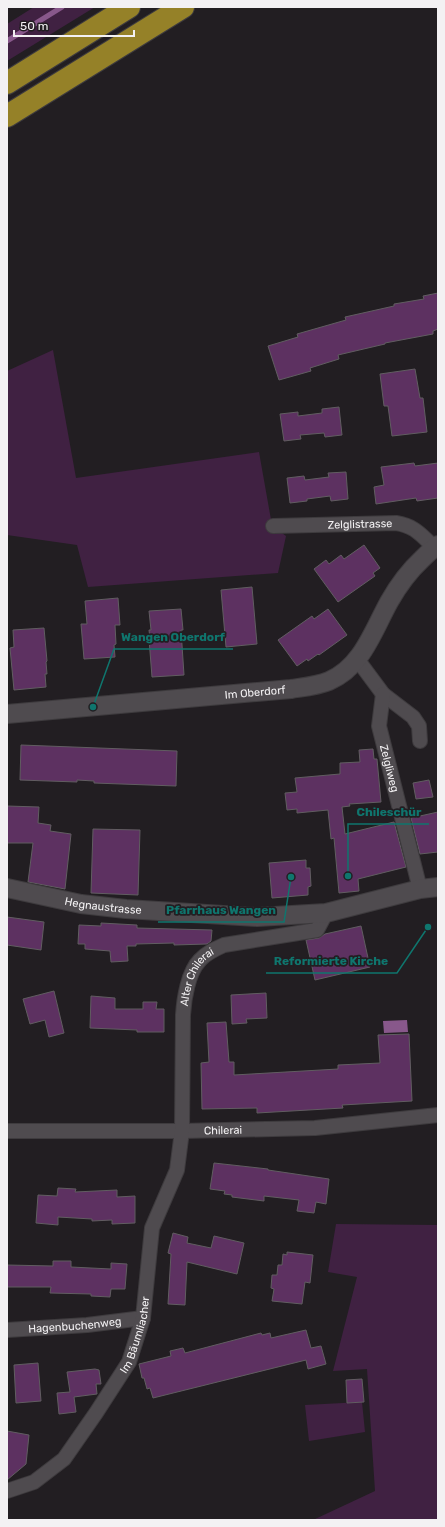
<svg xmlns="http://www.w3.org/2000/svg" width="445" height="1527" font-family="Rubik,sans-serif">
<rect width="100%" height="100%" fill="#221e22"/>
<path fill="#402142" d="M34 7H95L7 61V24Z
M53 350 76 478 259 452 273 531H279L286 536 278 573 88 587 77 545 7 535V371Z
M336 1224 438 1225V1520H313L375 1491 367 1369 333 1371 357 1277 328 1272Z
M362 1402 365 1432 309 1441 305 1405Z"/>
<path fill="#88588b" d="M407 1020 408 1032 384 1033 383 1021Z"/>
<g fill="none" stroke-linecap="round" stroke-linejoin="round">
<path stroke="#88588b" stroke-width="5" d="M7 41 62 7"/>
</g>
<path fill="#5d3161" stroke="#615d61" d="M438 293V329L433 331V334L385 343V344L338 355 339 359 310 368 311 371 279 380 268 346 298 337 297 334 346 320 345 317 394 306V304L424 299 423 296Z
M415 369 420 398H423L427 432 392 436 388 406H384L380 374Z
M339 407 342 435 325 437 324 433 300 435 301 439 284 441 280 414 298 412V416L322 413V409Z
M414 463 415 466 438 463V498L417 501 416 498 376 504 374 487 384 485 381 467Z
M346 472 348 499 331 501 330 496 307 499V501L290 503 287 478 304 476 305 480 329 477 328 473Z
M364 545 380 568 373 573 375 576 338 602 314 569 326 560 329 564 341 555 344 559Z
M252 587 257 644 226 647 221 590Z
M118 598 120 625H115L116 644 114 645 115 657 84 659 81 624H87L85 601Z
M181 609 183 630H181L184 675 152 677 149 639H150L149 630H151L149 611Z
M328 609 347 635 319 655 318 654 308 661 307 659 297 666 278 640 312 616 314 619Z
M44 628 47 661 46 662 47 674H45L46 687 14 690 10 648 14 647 13 630Z
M21 745 177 751 176 786 94 783V781L77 780V782L20 780Z
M373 749 374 759H377L381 802 349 804 350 806 342 807 345 834 394 822 406 867 358 879 359 891 339 893 334 838 331 839 328 810 297 813V809L287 810 285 793 297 792 295 778 340 774V763L360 762 359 750Z
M429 780 433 797 416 799 413 783Z
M7 806 39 807 38 823 51 825 50 831 71 834 65 889 28 882 33 843H7Z
M438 812V852L420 854 411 818Z
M93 829 140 830 138 895 91 893Z
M306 860V868H310L311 886 308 887V895L272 898 269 863Z
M7 917 44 922 41 950 7 945Z
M101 923 137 925V928L212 930 211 941 207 944 174 945V943L136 944V946H127L128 961 111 962 110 951 85 949V944H78L79 925 101 926Z
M361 926 370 967 315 980 306 940 319 938 325 934Z
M54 991 64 1033 49 1037 45 1020 30 1024 23 999Z
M266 993 267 1018 246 1019 247 1023 232 1024 231 995Z
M91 996 115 998V1009H143V1002H157L156 1009H164V1032H137V1030L90 1028Z
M226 1022 229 1062H234V1075L338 1069V1065L380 1063 378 1035 409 1034 412 1101 342 1105 343 1108 257 1113V1108L202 1109 201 1063 209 1062 207 1023Z
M214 1163 268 1169V1170L329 1179 326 1204 316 1202 314 1213 297 1211 299 1200 264 1196V1201L232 1197V1195L224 1194 225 1191 210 1189Z
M58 1188 76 1189 75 1192 117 1190V1197L135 1196V1223L112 1224V1220L92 1221V1219L58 1217V1225L36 1223 38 1195 57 1196Z
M173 1233 188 1237 187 1243 211 1248 214 1236 244 1243 237 1274 187 1262 185 1305 168 1304 171 1254 168 1253Z
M287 1252 313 1255 310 1283 305 1282 302 1304 272 1301 274 1289 271 1288 272 1275H277L278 1265H282L283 1254 287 1255Z
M53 1261H71V1267L111 1269V1263L127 1264 125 1289H111L110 1297 91 1296V1294L50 1293 51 1287H7V1265L53 1266Z
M306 1330 311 1348 321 1346 326 1364 308 1369 306 1360 153 1398 150 1388 147 1389 144 1378H142L139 1364 171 1356 170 1351 183 1348 185 1353 261 1333 262 1335 270 1333 271 1338Z
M38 1363 41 1401 16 1403 14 1365Z
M95 1369 99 1370 101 1384H96L97 1394 74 1397 76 1412 59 1414 57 1393 70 1392 67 1372Z
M362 1379 364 1402 347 1403 346 1380Z
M7 1431 29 1435 26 1464 7 1480Z"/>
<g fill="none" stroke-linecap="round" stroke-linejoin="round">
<defs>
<g id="minor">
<path id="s1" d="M273 526 396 523C415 526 421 535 434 547"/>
<path d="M357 659 383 694 413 717 419 726 420 741"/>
<path id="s2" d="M383 694 379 726 420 889"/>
<path id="s3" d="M7 1131H182L315 1128 438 1115"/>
<path id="s4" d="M7 1330 87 1325 143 1318"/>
<path id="s5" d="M7 1491 34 1482 64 1459 96 1413 129 1362 143 1318 152 1228 177 1170 182 1131 183 1015C184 999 188 972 200 960 206 953 215 949 224 945L317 930 326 913"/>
</g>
<g id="tertiary">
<path id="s6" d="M7 714 291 689C304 687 317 686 329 681 362 667 373 631 389 602 398 586 408 572 422 559 427 554 432 549 438 545"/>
<path id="s7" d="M7 888 81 904 126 909 257 917 326 913 420 889 438 887"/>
</g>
<path id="motorway" d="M7 83 129 7
M7 116 183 7"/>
</defs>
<use href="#minor" stroke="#3e3b3e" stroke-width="16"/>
<use href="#tertiary" stroke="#3e3b3e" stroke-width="20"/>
<use href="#motorway" stroke="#3e3b3e" stroke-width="24"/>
<use href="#minor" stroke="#4f4b4f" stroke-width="14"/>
<use href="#tertiary" stroke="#4f4b4f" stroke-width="18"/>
<use href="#motorway" stroke="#958128" stroke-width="22"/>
</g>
<g text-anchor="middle" stroke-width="3.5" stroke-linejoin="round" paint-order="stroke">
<g font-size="11" fill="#f3f1f3" stroke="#221e22">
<text dy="4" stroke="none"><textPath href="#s1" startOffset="87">Zelglistrasse</textPath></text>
<text dy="4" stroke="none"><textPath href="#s6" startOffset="249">Im Oberdorf</textPath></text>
<text dy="4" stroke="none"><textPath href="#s2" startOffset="76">Zelgliweg</textPath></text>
<text dy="4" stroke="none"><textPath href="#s7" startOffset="98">Hegnaustrasse</textPath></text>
<text dy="4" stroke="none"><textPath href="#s5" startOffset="580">Alter Chilerai</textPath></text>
<text dy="4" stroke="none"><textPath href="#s3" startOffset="216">Chilerai</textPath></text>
<text dy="4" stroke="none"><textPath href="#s4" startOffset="68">Hagenbuchenweg</textPath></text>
<text dy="4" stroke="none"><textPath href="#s5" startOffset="211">Im Bäumliacher</textPath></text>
</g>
</g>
<path fill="none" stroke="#0f766e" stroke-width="1.5" d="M93 707L114 649H233M348 876L348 824H429M291 877L284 922H158M428 927L397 973H266"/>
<g fill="#0f766e" stroke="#221e22" stroke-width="1.5">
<circle cx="93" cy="707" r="4"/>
<circle cx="348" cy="876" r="4"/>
<circle cx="291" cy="877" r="4"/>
<circle cx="428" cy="927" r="4"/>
</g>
<g font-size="12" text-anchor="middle" font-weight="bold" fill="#0f766e" stroke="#221e22" stroke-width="3.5" stroke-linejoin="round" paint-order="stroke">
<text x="173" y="641">Wangen Oberdorf</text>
<text x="389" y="816">Chileschür</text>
<text x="221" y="914">Pfarrhaus Wangen</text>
<text x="331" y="965">Reformierte Kirche</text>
</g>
<rect width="445" height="1527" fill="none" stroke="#f3f1f3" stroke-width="16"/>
<path d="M14 30v6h120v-6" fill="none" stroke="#f3f1f3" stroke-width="2"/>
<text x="20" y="30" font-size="12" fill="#f3f1f3" stroke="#221e22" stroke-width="3" paint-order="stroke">50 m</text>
</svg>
